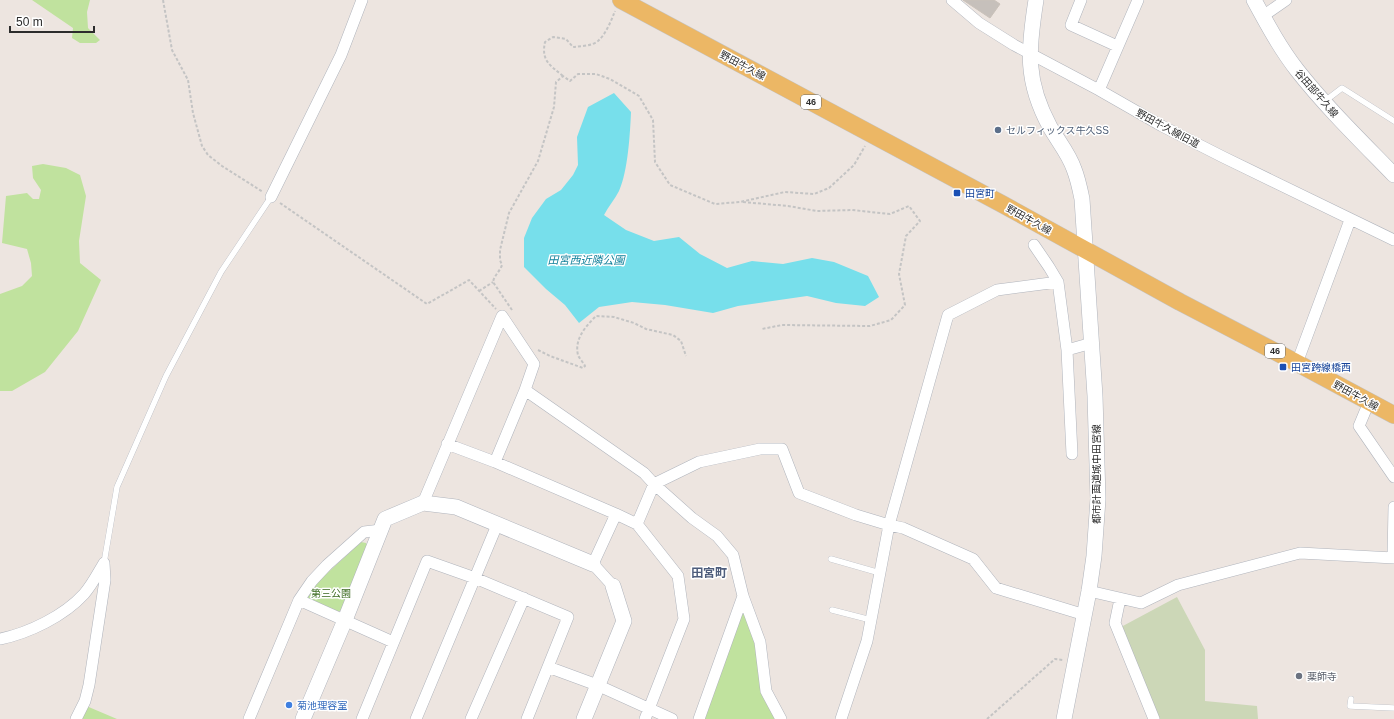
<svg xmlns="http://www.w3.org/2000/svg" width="1394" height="719" font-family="Arial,'Noto Sans JP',sans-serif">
<rect width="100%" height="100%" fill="#ede5e0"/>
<path fill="#c0e29e" d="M32 0H90L87 12 88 28 100 40 96 43H80L72 38 73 28Z
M43 164 66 168 80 175 86 196 79 241 80 263 101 280 78 331 45 372 12 391H0V294L22 286 32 276 31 263 27 249 2 243 6 196 27 193 33 199H39L41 190 33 178 32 166Z
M361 542 366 543 368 547 342 609 336 614 308 602V594L310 589Z
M743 596 766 691 781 719H699Z
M84 705 117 719H77Z"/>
<path fill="#ccd7b7" d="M1177 597 1205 650V701L1257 706 1258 719H1156L1121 627Z"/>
<path fill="#77dfeb" d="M614 93 631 112C630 134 628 171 619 191 615 199 608 207 604 215L626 230 654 241 679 237 700 254 727 268 752 261 783 264 812 258 834 262 868 276 879 297 865 306 836 303 807 296 738 306 713 313 665 305 632 302 599 307 579 323 565 305 546 289 524 267V238L532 218 546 199 561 190 573 175 578 165 577 137 588 107Z"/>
<path fill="#c6c0bb" stroke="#c9c1b9" d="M963 0H994L1000 4 990 18Z"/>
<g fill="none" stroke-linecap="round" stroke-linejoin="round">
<defs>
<path id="lane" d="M1325 101 1342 88 1394 121
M831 559 880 573
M104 563 117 487 166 376 221 272 271 197
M832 610 871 620
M1351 699 1350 706 1394 708"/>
<path id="street" d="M952 0 979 23 1014 45 1099 90 1162 126 1223 157 1394 240
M1081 0 1071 25 1117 46
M1263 16 1286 0
M1099 90 1138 0
M271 197 341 55 362 0
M1034 245 1049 267 1058 282 1067 350 1072 454
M1067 350 1092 343
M1297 363 1350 220
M525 390 644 473 654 484 692 518 717 536 733 555 743 596 760 642 766 691 781 719
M1369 402 1359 426 1394 477
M447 444 495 462 616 514
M495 462 525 390 534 364 502 316
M423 503 502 316
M637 524 678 576 684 619 645 719
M1393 558 1394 507
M613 586 593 564 616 514 637 524 654 484 699 462 760 449H782L799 493 856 515 889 525 903 528 973 559 996 588 1085 615
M1089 591 1141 603 1178 585 1300 553 1394 558
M1120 599 1115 623 1154 719
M299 600 312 581 327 565 364 532 381 530
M0 639C29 633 64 616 84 594 92 585 98 573 104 563
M548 667 597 685 672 719
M76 719 85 701 89 685 105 580 104 563
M249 719 299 600 393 642
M362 719 427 561 475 578 568 617 527 719
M416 719 497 525
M471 719 524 598
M699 719 743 596
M841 719 867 641 889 525 948 315 997 290 1058 282"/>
<path id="secondary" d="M1036 0C1028 50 1025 81 1050 127 1058 141 1069 154 1074 169 1078 179 1080 189 1082 199L1095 396 1098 499 1094 556 1089 591 1064 719
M1254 0C1267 24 1280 48 1297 70 1326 107 1361 141 1394 175
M303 719 345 620 385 519 423 503 456 507 593 564
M584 719 624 621 613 586"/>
<path id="primary" d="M621 0 1002 204 1180 302 1297 363 1394 415"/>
</defs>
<use href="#lane" stroke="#b0b4bc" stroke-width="6"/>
<use href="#street" stroke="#b0b4bc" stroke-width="12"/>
<use href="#secondary" stroke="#b0b4bc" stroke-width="16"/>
<use href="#primary" stroke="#c4c4c4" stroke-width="18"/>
<path stroke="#c4c4c4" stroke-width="2" stroke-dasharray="3 2" stroke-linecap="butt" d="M163 0 172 50 188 80 193 113 202 146 208 155 222 166 263 192
M563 76C550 65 541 61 545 42L553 37 566 39 573 47C581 46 592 46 598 41 606 34 611 21 615 11
M743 202 788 206 817 211 852 210 890 214 909 206 920 221 906 236 899 274 905 305 891 320 870 326 782 325 762 329
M280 203 427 304 469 280 496 309
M479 291 493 282
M512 310 493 282C494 276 500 271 502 265L500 260V250L509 213 538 161 554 107 556 82 563 76 570 81 578 74H596L610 79 639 96 653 120 655 162 670 185 715 204 740 202 785 192 814 194 829 188 854 165 865 146
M538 350 550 356 583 368 585 366C583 362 579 358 578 355 574 339 586 326 596 316L614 317 634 323 646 329 673 335 681 341 686 356
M987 719 1055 659 1063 660"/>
<use href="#lane" stroke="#fff" stroke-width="5.5"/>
<use href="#street" stroke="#fff" stroke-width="11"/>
<use href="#secondary" stroke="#fff" stroke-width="15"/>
<use href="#primary" stroke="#ecb765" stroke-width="17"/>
</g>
<circle fill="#5c6f8a" stroke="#fff" stroke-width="1.5" cx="998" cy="130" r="4"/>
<g fill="#1a4fb4" stroke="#fff" stroke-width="1.5">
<rect x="953" y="189" width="8" height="8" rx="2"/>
<rect x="1279" y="363" width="8" height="8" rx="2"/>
</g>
<circle fill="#6b7280" stroke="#fff" stroke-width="1.5" cx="1299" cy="676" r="4"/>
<circle fill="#3f7fe0" stroke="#fff" stroke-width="1.5" cx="289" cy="705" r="4"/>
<g text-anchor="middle" stroke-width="3" stroke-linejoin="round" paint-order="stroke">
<g fill="#fff" stroke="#6b6b6b" stroke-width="1">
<rect x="801" y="95" width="20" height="14" rx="3"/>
<rect x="1265" y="344" width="20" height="14" rx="3"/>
</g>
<g font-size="9" font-weight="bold" fill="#2c2c2c">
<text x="811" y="105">46</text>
<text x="1275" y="354">46</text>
</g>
<g font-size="10" fill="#2c2c2c" stroke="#fff">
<text transform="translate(743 65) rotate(28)" y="4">野田牛久線</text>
<text transform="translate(1317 93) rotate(49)" y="4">谷田部牛久線</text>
<text transform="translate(1168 128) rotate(28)" y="4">野田牛久線旧道</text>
<text transform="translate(1029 219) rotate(29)" y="4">野田牛久線</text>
<text transform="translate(1356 395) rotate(29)" y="4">野田牛久線</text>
<text transform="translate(1096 474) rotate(-90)" y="4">都市計画道城中田宮線</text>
</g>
<g font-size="10" fill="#4e5e75" stroke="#fff" text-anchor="start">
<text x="1006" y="134">セルフィックス牛久SS</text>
</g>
<g font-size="10" fill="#164399" stroke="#fff" text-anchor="start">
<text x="965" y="197">田宮町</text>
<text x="1291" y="371">田宮跨線橋西</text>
</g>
<g font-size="10" fill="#39681d" stroke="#fff">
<text x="331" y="597">第三公園</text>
</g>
<g font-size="10" fill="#5b616d" stroke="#fff" text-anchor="start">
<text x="1307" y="680">薬師寺</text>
</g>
<g font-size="10" fill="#366cbe" stroke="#fff" text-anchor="start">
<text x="297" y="709">菊池理容室</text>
</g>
<g font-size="11" font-style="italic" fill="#12819b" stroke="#fff">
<text x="586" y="264">田宮西近隣公園</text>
</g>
<g font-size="12" font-weight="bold" fill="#4e5d7c" stroke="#fff">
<text x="709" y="577">田宮町</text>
</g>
</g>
<path d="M10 26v6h84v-6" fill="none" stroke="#2c2c2c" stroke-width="2"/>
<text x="16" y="26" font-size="12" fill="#2c2c2c" stroke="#ffffff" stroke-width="3" paint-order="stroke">50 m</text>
</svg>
